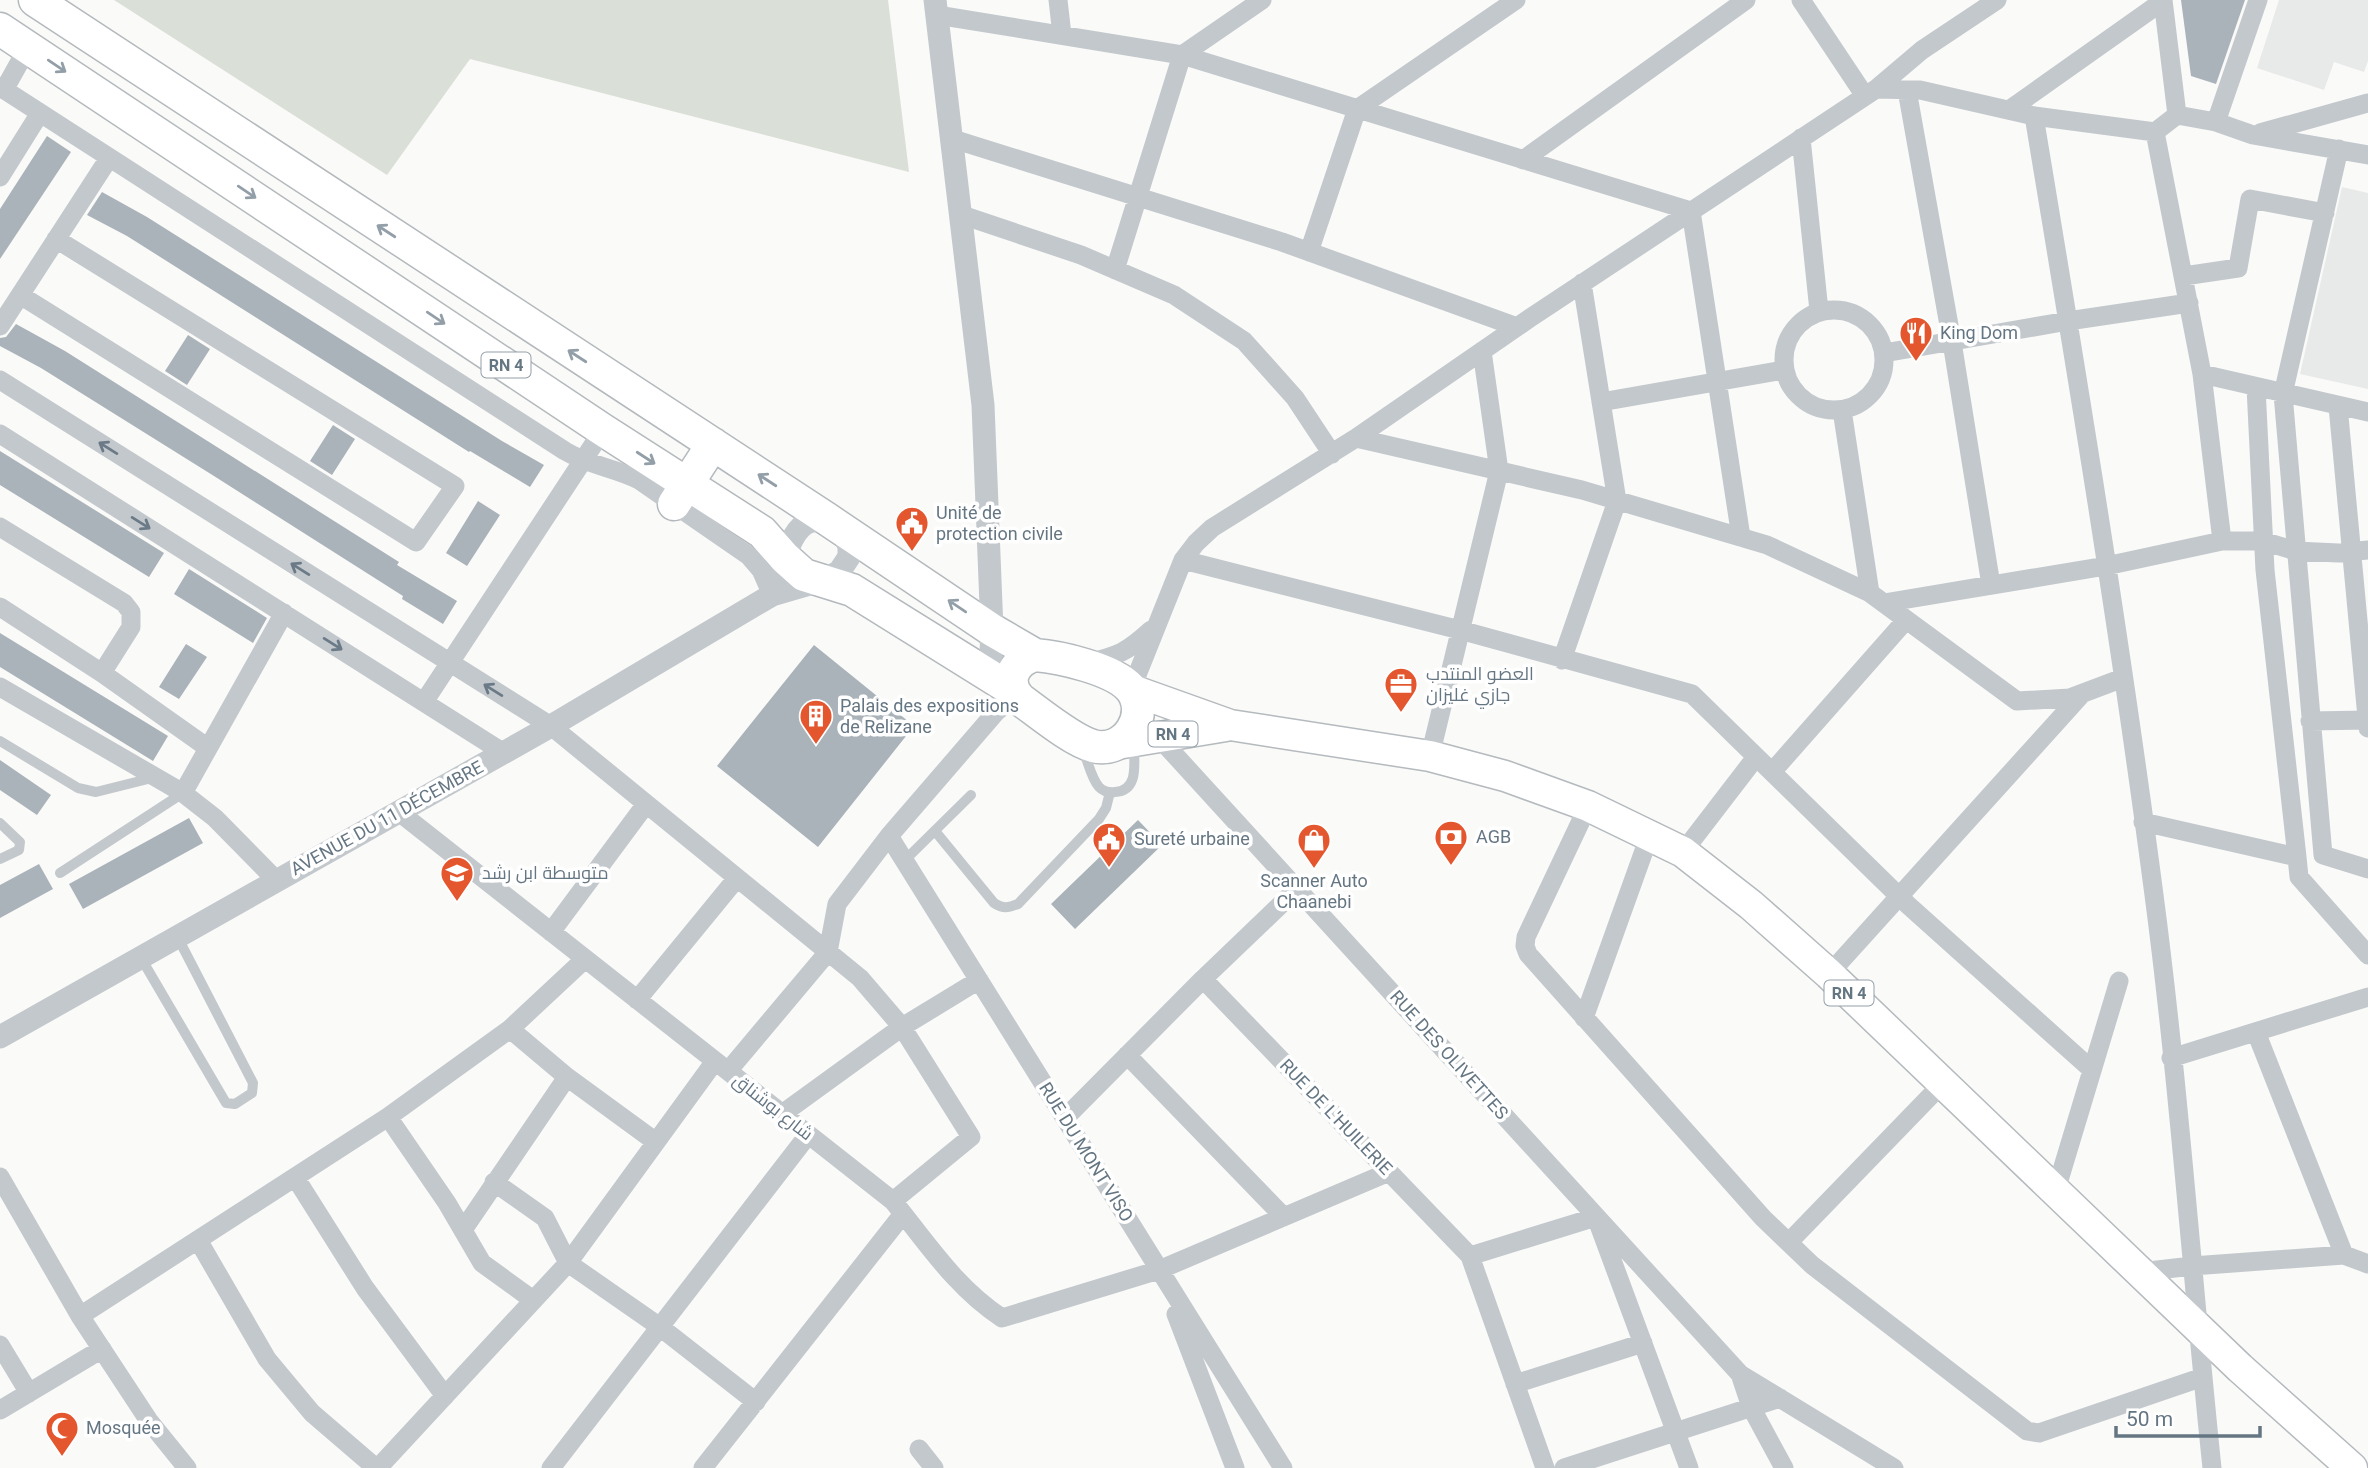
<svg xmlns="http://www.w3.org/2000/svg" width="2368" height="1468" font-family="Roboto,Cairo,sans-serif">
<rect width="100%" height="100%" fill="#fafaf8"/>
<path fill="#e8e9e9" d="M2279 0H2368V61L2364 72 2334 62 2324 90 2257 68Z
M2342 187 2368 193V389L2300 374Z"/>
<path fill="#dadfd7" d="M114 0H888L909 172 470 59 387 175Z"/>
<path fill="#aab3b9" d="M2181 0H2245L2216 84 2191 76Z
M47 136 71 152 0 259V209Z
M102 192 147 217 502 441 544 465 530 487 470 451 469 452 127 236 87 215Z
M16 324 65 351 236 459 399 562 397 565 457 601 443 624 402 599 403 596 214 476 41 368 0 346V338L6 337Z
M188 335 210 349 187 385 165 371Z
M333 425 355 439 332 475 310 461Z
M0 451 164 553 149 577 0 485Z
M478 501 500 515 467 566 446 553Z
M189 569 267 618 253 643 174 594Z
M0 633 168 736 153 761 0 667Z
M186 644 207 657 179 699 159 687Z
M814 645 914 726 818 847 717 766Z
M0 760 51 795 37 815 0 790Z
M189 818 203 843 83 909 69 884Z
M1138 820 1162 845 1075 929 1051 904Z
M39 864 53 889 0 918V885Z"/>
<g fill="none" stroke-linecap="round" stroke-linejoin="round">
<defs>
<path id="primary" d="M1132 690 1230 725 1430 756 1505 776 1588 806 1683 852 1751 905 1829 974 2240 1368 2352 1468
M1117 744 1226 726"/>
<path id="trunk" d="M35 0 827 519 992 630 1035 655
M0 29 603 430 762 532 785 558 804 575 852 590 1014 691
M674 504 713 444
M1035 655C1060 657 1113 669 1130 688 1152 714 1125 755 1093 746 1073 741 1039 713 1021 700 1003 683 1013 661 1035 655Z"/>
</defs>
<use href="#primary" stroke="#b5babe" stroke-width="33"/>
<use href="#trunk" stroke="#b4b9bd" stroke-width="35"/>
<path stroke="#c3c8cc" stroke-width="10" d="M0 741 78 788 96 792 152 778
M1083 750C1088 761 1091 778 1099 787 1103 791 1109 793 1115 792 1139 791 1134 763 1134 746
M0 823 20 842 19 850 0 859
M935 831 994 903C1003 909 1008 908 1018 904L1099 819 1106 808 1110 792
M904 861 971 795
M60 873 183 793
M141 958 226 1103 235 1104 252 1093 253 1083 178 938"/>
<path stroke="#c3c8cc" stroke-width="19" d="M1058 0 1062 35
M1801 0 1865 96
M2163 0 2177 115
M937 15 1182 55 1691 211 1741 537
M0 87 565 451C588 465 615 468 639 480L749 556 761 570 772 595
M1876 89 1922 50 1997 0
M4 90 28 47
M1907 90 1952 342 1991 585
M2009 110 2163 1
M2034 116C2077 375 2120 635 2154 895 2179 1085 2192 1277 2212 1468
M2216 122 2258 0
M2260 133 2368 103
M1801 138 1819 311
M953 139 1282 242 1517 327
M2339 149 2283 394 2323 855 2368 869
M1523 160 1746 0
M0 177 40 113
M962 215 1081 255 1174 295 1244 341 1295 398 1332 454
M1309 252 1357 109 1516 0
M1115 270 1182 55 1262 0
M2184 276 2238 268 2250 199 2325 213
M20 295 416 542 455 486 56 239
M1784 360a50 50 0 1 1 100 0a50 50 0 1 1-100 0Z
M0 326 109 158
M1884 353 2068 321 2189 303
M2202 374 2368 412
M0 380 551 726 860 978 902 1027 971 1137 893 1201
M2256 387 2265 570 2297 857
M1601 402 1784 370
M2338 406 2368 728
M1842 410 1870 593
M0 434 504 753
M1356 438 1582 490 1767 545 1870 593 2017 701 2070 698 2123 678
M0 527 124 603 131 612V627L102 673
M2222 541 2202 374 2155 132 2177 115 2216 122 2253 135 2368 155
M1183 560 1460 630 1692 694 1908 905 2091 1069
M1884 603 2106 566 2222 541H2263L2296 551 2338 553 2368 550
M0 607 102 673 208 748
M1562 660 1617 501 1582 283
M1086 663C1118 656 1127 652 1151 630
M0 687 183 793 215 818 277 881
M1131 690 1183 560 1196 543 1212 528 1356 438 1530 318 1876 89 1920 90 2034 116 2155 132
M424 702 603 430
M2310 721 2368 720
M1152 730 1740 1374 1894 1468
M1430 756 1499 471 1482 351
M1772 772 1906 620
M183 793 284 613
M1588 806 1526 937 1525 946 1528 954 1763 1218 1812 1265 2027 1431 2039 1433 2203 1377
M399 812 893 1201C927 1243 956 1288 1002 1318L1159 1270 1389 1172
M2143 822 2297 857 2299 877 2368 955
M889 836 1283 1468
M1683 852 1756 757
M551 932 646 804
M1829 974 2082 694
M1203 979 1470 1256
M637 1000 737 878
M1584 1018 1650 834
M510 1029 567 1077 656 1142
M2256 1032 2344 1255
M1127 1055 1284 1217
M2171 1058 2368 997
M728 1071 828 952 837 904 889 836 996 712 1016 695
M782 1114 902 1027 979 980
M388 1117 447 1203 482 1263 533 1300
M1065 1118 1203 979 1298 888
M0 1177 80 1316 149 1421 187 1468
M295 1177 365 1288 445 1396
M494 1182 545 1218 568 1263 660 1327 756 1402
M2056 1190 2119 981
M463 1230 567 1077
M198 1240 267 1359 312 1413 376 1468
M1789 1242 1943 1083
M2140 1272 2192 1266 2344 1255 2368 1264
M1176 1314 1235 1468
M80 1316 388 1117 510 1029 585 959
M0 1345 29 1393
M1740 1374 1751 1407 1784 1468
M1515 1384 1643 1343
M0 1410 102 1349
M919 1449 934 1468
M378 1468 568 1263 715 1061
M551 1468 808 1135
M703 1468 903 1214
M1545 1468 1470 1256 1596 1217 1689 1468
M1564 1468 1780 1398"/>
<path stroke="#c3c8cc" stroke-width="23" d="M935 0 983 405 992 630 990 675
M772 595C779 577 788 534 805 524 811 520 819 520 827 519
M0 1037 551 726 772 595 820 581 839 572 849 557V547L843 529"/>
<use href="#primary" stroke="#fff" stroke-width="30"/>
<use href="#trunk" stroke="#fff" stroke-width="32"/>
</g>
<defs><path id="oneway-shaft" d="M-6 0H5M1.5-3L5.5 0L1.5 3" fill="none" stroke-width="1.6" stroke-linecap="round" stroke-linejoin="round" transform="scale(1.75)"/></defs>
<g stroke="#939fa8">
<use href="#oneway-shaft" transform="translate(57 66) rotate(34)"/>
<use href="#oneway-shaft" transform="translate(247 192) rotate(34)"/>
<use href="#oneway-shaft" transform="translate(386 231) rotate(-147)"/>
<use href="#oneway-shaft" transform="translate(436 318) rotate(34)"/>
<use href="#oneway-shaft" transform="translate(577 356) rotate(-147)"/>
<use href="#oneway-shaft" transform="translate(646 458) rotate(33)"/>
<use href="#oneway-shaft" transform="translate(767 480) rotate(-147)"/>
<use href="#oneway-shaft" transform="translate(957 606) rotate(-146)"/>
</g>
<g stroke="#6a7a87">
<use href="#oneway-shaft" transform="translate(108 448) rotate(-148)"/>
<use href="#oneway-shaft" transform="translate(141 523) rotate(32)"/>
<use href="#oneway-shaft" transform="translate(300 569) rotate(-148)"/>
<use href="#oneway-shaft" transform="translate(333 644) rotate(32)"/>
<use href="#oneway-shaft" transform="translate(493 690) rotate(-148)"/>
</g>
<defs>
<symbol id="restaurant-pin" viewBox="-11 -11 22 30"><path d="M0 17L-7.5 6A9.5 9.5 0 1 1 7.5 6Z" fill="#e4572e" stroke="#fff"/><path d="M-5-6h1v4h1v-4h1v4h1v-4h1v5L-1.5 .5V6h-2V.5L-5-1ZM5-6V6H3V1.5H1.5Q1.5-4 5-6Z" fill="#fff"/></symbol>
<symbol id="civic-pin" viewBox="-11 -11 22 30"><path d="M0 17L-7.5 6A9.5 9.5 0 1 1 7.5 6Z" fill="#e4572e" stroke="#fff"/><path d="M-.6-6.5H3V-4.5H.6V-3L4-1V1h2V6H-6V1h2V-1L-.6-3ZM-1.2 2.5V6h2.4V2.5Z" fill="#fff"/></symbol>
<symbol id="office-pin" viewBox="-11 -11 22 30"><path d="M0 17L-7.5 6A9.5 9.5 0 1 1 7.5 6Z" fill="#e4572e" stroke="#fff"/><path d="M-6-3h4V-5.5h4V-3h4V5H-6ZM-1-4.5V-3h2v-1.5ZM-6 0V1H6V0Z" fill="#fff"/></symbol>
<symbol id="building-pin" viewBox="-11 -11 22 30"><path d="M0 17L-7.5 6A9.5 9.5 0 1 1 7.5 6Z" fill="#e4572e" stroke="#fff"/><path d="M-4-6H4V6H1V3H-1V6H-4ZM-2.5-4.3h1.7v1.8h-1.7ZM.8-4.3h1.7v1.8H.8ZM-2.5-1h1.7V.8h-1.7ZM.8-1h1.7V.8H.8Z" fill="#fff"/></symbol>
<symbol id="bank-pin" viewBox="-11 -11 22 30"><path d="M0 17L-7.5 6A9.5 9.5 0 1 1 7.5 6Z" fill="#e4572e" stroke="#fff"/><path d="M-6-4H6V4H-6ZM0-2.3a2.3 2.3 0 1 0 0 4.6a2.3 2.3 0 1 0 0-4.6Z" fill="#fff"/></symbol>
<symbol id="shop-pin" viewBox="-11 -11 22 30"><path d="M0 17L-7.5 6A9.5 9.5 0 1 1 7.5 6Z" fill="#e4572e" stroke="#fff"/><path d="M-5-2.5h2.3a2.7 3.5 0 0 1 5.4 0H5L5.5 6h-11ZM-1.5-2.5h3a1.5 2.3 0 0 0-3 0Z" fill="#fff"/></symbol>
<symbol id="university-pin" viewBox="-11 -11 22 30"><path d="M0 17L-7.5 6A9.5 9.5 0 1 1 7.5 6Z" fill="#e4572e" stroke="#fff"/><path d="M0-5L7-2L0 1L-7-2ZM-4 1L0 2.5L4 1V4Q0 6-4 4Z" fill="#fff"/></symbol>
<symbol id="mosque-pin" viewBox="-11 -11 22 30"><path d="M0 17L-7.5 6A9.5 9.5 0 1 1 7.5 6Z" fill="#e4572e" stroke="#fff"/><path d="M3.5-4.9A6 6 0 1 0 3.5 4.9A5 5 0 1 1 3.5-4.9Z" fill="#fff"/></symbol>
</defs>
<g fill-rule="evenodd">
<use href="#restaurant-pin" x="1897" y="314" width="38" height="52"/>
<use href="#civic-pin" x="893" y="504" width="38" height="52"/>
<use href="#office-pin" x="1382" y="665" width="38" height="52"/>
<use href="#building-pin" x="797" y="697" width="38" height="52"/>
<use href="#bank-pin" x="1432" y="818" width="38" height="52"/>
<use href="#civic-pin" x="1090" y="820" width="38" height="52"/>
<use href="#shop-pin" x="1295" y="821" width="38" height="52"/>
<use href="#university-pin" x="438" y="854" width="38" height="52"/>
<use href="#mosque-pin" x="43" y="1409" width="38" height="52"/>
</g>
<g text-anchor="middle" stroke-width="7" stroke-linejoin="round" paint-order="stroke">
<g fill="#fff" stroke="#939fa8" stroke-width="2">
<rect x="481.5" y="352.5" width="49" height="25" rx="5"/>
<rect x="1148.5" y="721.5" width="49" height="25" rx="5"/>
<rect x="1824.5" y="980.5" width="49" height="25" rx="5"/>
</g>
<g font-size="16" font-weight="bold" fill="#657683">
<text x="506" y="371">RN 4</text>
<text x="1173" y="740">RN 4</text>
<text x="1849" y="999">RN 4</text>
</g>
<g font-size="18" fill="#657683" stroke="#fff" text-anchor="start">
<text x="1940" y="339">King Dom</text>
<text x="936" y="519">Unité de<tspan x="936" dy="21">protection civile</tspan></text>
<text x="1426" y="680">العضو المنتدب<tspan x="1426" dy="21">جازي غليزان</tspan></text>
<text x="840" y="712">Palais des expositions<tspan x="840" dy="21">de Relizane</tspan></text>
<text x="1476" y="843">AGB</text>
<text x="1134" y="845">Sureté urbaine</text>
<text x="482" y="879">متوسطة ابن رشد</text>
<text x="1314" y="887" text-anchor="middle">Scanner Auto<tspan x="1314" dy="21">Chaanebi</tspan></text>
<text x="86" y="1434">Mosquée</text>
</g>
<g font-size="18" fill="#657683" stroke="#fff">
<text transform="translate(387 818) rotate(-29)" y="6">AVENUE DU 11 DÉCEMBRE</text>
<text transform="translate(1449 1055) rotate(48)" y="6">RUE DES OLIVETTES</text>
<text transform="translate(773 1107) rotate(38)" y="6">شارع بوشناق</text>
<text transform="translate(1336 1117) rotate(46)" y="6">RUE DE L'HUILERIE</text>
<text transform="translate(1086 1152) rotate(58)" y="6">RUE DU MONT VISO</text>
</g>
</g>
<path d="M2116 1426v10h144v-10" fill="none" stroke="#657683" stroke-width="3.5"/>
<text x="2126" y="1426" font-size="21" fill="#657683" stroke="#ffffff" stroke-width="5" paint-order="stroke">50 m</text>
</svg>
